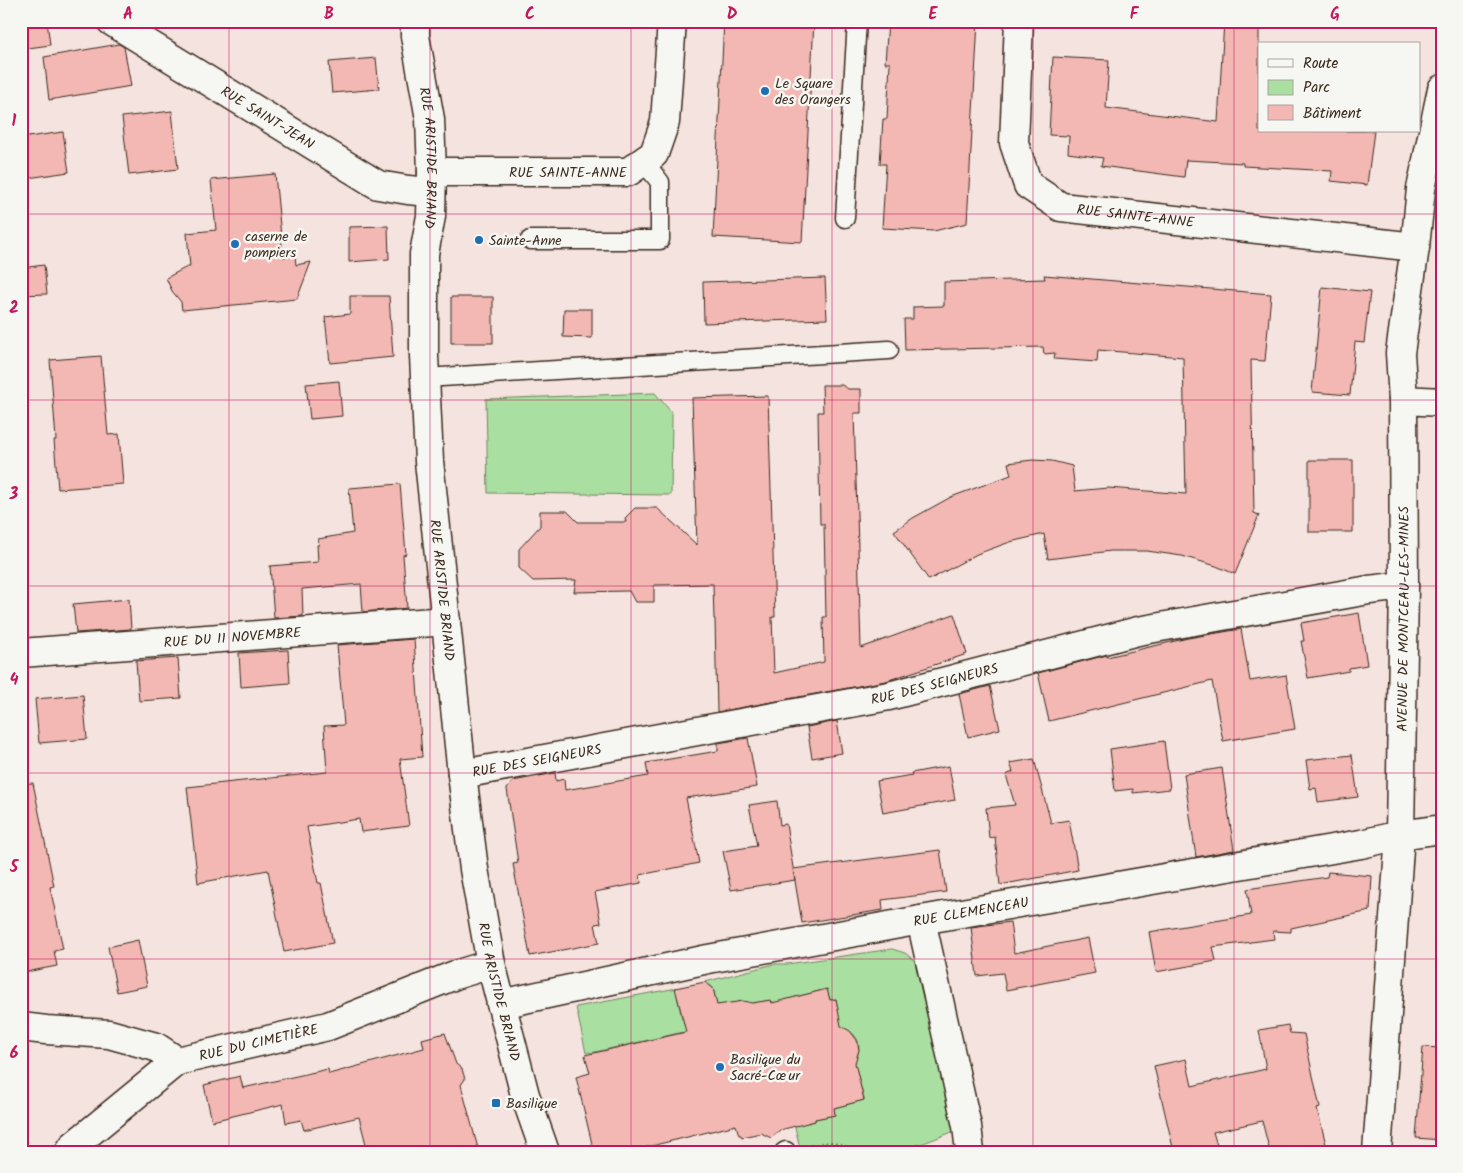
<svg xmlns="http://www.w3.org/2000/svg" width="1463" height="1173" font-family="Kalam,sans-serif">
<rect width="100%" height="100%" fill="#f5e3df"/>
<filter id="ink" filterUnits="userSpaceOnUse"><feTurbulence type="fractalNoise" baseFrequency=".02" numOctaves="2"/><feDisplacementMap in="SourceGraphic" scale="10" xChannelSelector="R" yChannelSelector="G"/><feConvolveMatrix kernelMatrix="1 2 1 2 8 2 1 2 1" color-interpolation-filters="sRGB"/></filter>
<g filter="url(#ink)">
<path fill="#a9dfa1" stroke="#728460" d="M655 393 672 413 671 495 488 493 486 399Z
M892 949 905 953 916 962 955 1131 921 1144 879 1152H801L794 1123 804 1115 806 1123 815 1121V1119L835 1115 834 1108 864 1100 857 1071 853 1064C865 1047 858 1031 839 1027L833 1013 838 1011 836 999 830 1000 827 989 792 998 778 1014 774 1002H772L771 1000 718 1010 713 988 705 982 774 964H787Z
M682 987 677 995 682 1019 686 1021 688 1031 591 1053 590 1052 586 1053 576 1007Z"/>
<path fill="#f3b8b3" stroke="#3b2a1e" d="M21 21H47L50 45 21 49Z
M724 21H814L802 242 713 237Z
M888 21H978L967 223 934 231 882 228 886 164H880L883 119H887L890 63H885Z
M1224 21H1259V131H1374L1367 185 1331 181 1332 171 1243 166V163L1186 160 1184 177 1101 166 1103 158 1068 153 1069 136 1049 135 1053 57 1109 60 1106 108 1218 122Z
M119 44 124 47 131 86 49 100 44 57Z
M376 58 379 89 332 93 329 62Z
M172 111 178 169 129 175 122 117Z
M63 132 69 172 21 179V138Z
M275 174 283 257 295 256 296 265 311 262 297 299 182 310 181 302 172 291 166 278 187 267H190L187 233 216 230 211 180Z
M388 226 389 259 349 262V227Z
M44 265 47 294 21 295V268Z
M1044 275 1271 294 1265 361 1251 360 1254 513 1259 515 1235 574 1216 566 1182 556 1147 551H1111L1048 559 1044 534 1010 542 977 554 929 580 894 531 913 518 951 497 1011 475 1008 463 1032 460 1052 461 1072 466 1075 491 1108 488 1186 494 1183 357 1098 350 1097 362 1054 359 1055 353 1044 354 1043 347 905 350 904 319H913V307L944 306V282L1045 279Z
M825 278 827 319 704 323 703 282Z
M1322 287 1370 292 1364 343 1355 342 1350 395 1312 392Z
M350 296H389L393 357 330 363 325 317 350 314Z
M451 297H493V343H451Z
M564 309H592V338L563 337Z
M101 356 108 435 119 434 123 484 58 489 54 440H56L50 360Z
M339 381 342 416 310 419 306 384Z
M822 385H842L848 389H861V413H854L861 648 954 614 967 654 886 681 717 712 715 619H714L713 584 654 585V602H635L629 591 574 592 576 580 533 581 519 568V549L540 526V511H567L578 522H626L625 518 635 508H657L697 545 692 398 768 396 775 617H772L774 673 824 662 823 617H826L824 524H820L818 412H823Z
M1309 460H1353V532H1309Z
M400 484 406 554 403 555 407 608 363 612 361 584 302 589 303 616 274 618 270 566 318 562 317 545H319L318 539 353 533 349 488Z
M129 599 131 629 76 633 73 604Z
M1359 613 1367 665 1349 668V671L1308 678 1301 641H1304L1301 623Z
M1241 629 1250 681 1286 675 1295 729 1223 741 1212 681 1049 721 1038 673 1107 655V657L1188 638Z
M414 639 422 757 400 759 409 826 361 832 359 819 307 827 318 883H321L333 943 284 952 268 870 198 883 187 787 327 772 324 726 344 725 337 645Z
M288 650 290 683 241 687 239 653Z
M178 658 181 698 139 701 136 661Z
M990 686 1000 729 968 737 959 694Z
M83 695 87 739 39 743 35 699Z
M837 721 842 753 812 758 807 727Z
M748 738 757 787 686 798 699 863 640 875 641 883 595 892 601 923 595 924 599 943 530 956 513 864 518 863 507 789 513 781 555 773 556 781 564 779 565 790 648 776 646 763 718 751V743Z
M1164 741 1170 789 1133 793V789L1115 791 1110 749Z
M1352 755 1358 797 1318 802 1316 788 1310 789 1306 760Z
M1034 759 1051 823 1069 820 1078 870 1000 885 995 837 989 838 986 808 1015 805 1006 775 1013 772 1010 763Z
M949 766 955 800 883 813 877 781 912 775 911 773Z
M1222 768 1234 850 1196 857 1184 774Z
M33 783 54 886 50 887 63 949 54 951 57 966 21 973V784Z
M777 801 780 825 786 824 795 880 731 890 723 851 757 846 749 805Z
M940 850 946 892 882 900 883 910 802 923 793 869Z
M1328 872 1372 876 1370 911 1291 928V932L1273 931 1274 939 1213 947 1216 961 1156 972 1149 932 1251 915 1247 889 1327 877Z
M1010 922 1014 953 1088 938 1095 973 1006 990 1003 973 977 976 971 927Z
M138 940 147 986 117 992 108 947Z
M705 982 713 988 717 1005 743 1001 752 1003 771 1000 772 1003 827 989 830 1000 836 999 841 1026 850 1031 857 1040 859 1050 855 1063 864 1100 834 1108 835 1115 815 1119V1121L780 1130 771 1138 761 1133 742 1137 741 1135H739L736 1125 627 1152H594L576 1077 590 1073 585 1055 686 1032 675 988Z
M1288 1025 1290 1033 1304 1034 1320 1108 1317 1109 1328 1152H1270L1262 1121 1213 1132 1219 1152H1174L1154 1066 1186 1059 1192 1086 1266 1069 1259 1030Z
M445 1033 456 1064 462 1069 465 1079 461 1085 479 1152H368L359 1117 304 1130 301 1120 286 1123 283 1104 212 1121 204 1085 240 1076 243 1088 328 1069 329 1074 424 1048 422 1039Z
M1423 1047 1442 1048V1140L1416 1138Z"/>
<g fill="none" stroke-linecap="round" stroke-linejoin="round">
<defs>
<path id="lane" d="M845 218 857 21
M530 240H660V182L643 161
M425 378 889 350
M784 1152 786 1151"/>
<g id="street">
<path id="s1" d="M111 21 378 185 408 190 431 192"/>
<path id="s2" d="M1019 21 1014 143 1028 185 1061 207 1415 247"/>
<path id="s3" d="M432 172H628L654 154 665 122 672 21"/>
<path d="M1403 400 1442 402"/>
<path id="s4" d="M21 653 446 621"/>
<path id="s5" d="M462 774 889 696 1138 631 1369 590 1404 586"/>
<path d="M921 920 967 1126 970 1152"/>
<path id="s6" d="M501 1004 708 959 921 920 1361 844 1400 835 1442 829"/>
<path id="s7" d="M21 1027 46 1030 109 1034 156 1047 177 1061 328 1026 455 975 491 964"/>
<path d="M69 1152 73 1146 177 1061"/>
<path id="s8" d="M1377 1152 1400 835 1404 586 1403 400 1400 353 1415 247 1421 189 1442 89"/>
</g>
<g id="secondary">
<path id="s9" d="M415 21V36L430 119 432 172 431 216 424 254V356L429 461 462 774 474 869 491 964 525 1095 545 1152"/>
</g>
</defs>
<use href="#lane" stroke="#3b2a1e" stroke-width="21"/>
<use href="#street" stroke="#3b2a1e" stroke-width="31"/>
<use href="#secondary" stroke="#3b2a1e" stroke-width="31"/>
<path stroke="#3b2a1e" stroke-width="3" stroke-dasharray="1 4" stroke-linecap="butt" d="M811 1146 829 1142 861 1152
M917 1152 938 1145"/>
<use href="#lane" stroke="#f6f6f2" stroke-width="18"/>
<use href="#street" stroke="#f6f6f2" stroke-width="28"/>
<use href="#secondary" stroke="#f6f6f2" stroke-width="28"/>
</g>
</g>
<path fill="none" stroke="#c2185b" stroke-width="1" stroke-opacity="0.55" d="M229 21V1152M430 21V1152M631 21V1152M832 21V1152M1033 21V1152M1234 21V1152M21 214H1442M21 400H1442M21 586H1442M21 773H1442M21 959H1442"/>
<g fill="#1f6fb2" stroke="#f6f6f2" stroke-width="2">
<circle cx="765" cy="91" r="5"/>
<circle cx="479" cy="240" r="5"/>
<circle cx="235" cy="244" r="5"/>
<circle cx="720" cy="1067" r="5"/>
<rect x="491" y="1098" width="10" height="10" rx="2.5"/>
</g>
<g text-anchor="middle" stroke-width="5" stroke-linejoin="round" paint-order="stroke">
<g font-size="14" fill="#3b2a1e" stroke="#f6f6f2" text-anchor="start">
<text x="775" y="88">Le Square<tspan x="775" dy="16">des Orangers</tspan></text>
<text x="245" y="241">caserne de<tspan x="245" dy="16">pompiers</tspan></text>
<text x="489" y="245">Sainte-Anne</text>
<text x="730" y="1064">Basilique du<tspan x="730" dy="16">Sacré-Cœur</tspan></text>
<text x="506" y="1108">Basilique</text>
</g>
<g font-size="14" fill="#3b2a1e" stroke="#f6f6f2">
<text dy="5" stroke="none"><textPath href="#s1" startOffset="184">RUE SAINT-JEAN</textPath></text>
<text dy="5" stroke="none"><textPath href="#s9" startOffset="138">RUE ARISTIDE BRIAND</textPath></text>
<text dy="5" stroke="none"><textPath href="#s3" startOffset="136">RUE SAINTE-ANNE</textPath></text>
<text dy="5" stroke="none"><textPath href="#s2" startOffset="281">RUE SAINTE-ANNE</textPath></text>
<text dy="5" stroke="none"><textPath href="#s9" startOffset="572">RUE ARISTIDE BRIAND</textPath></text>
<text dy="5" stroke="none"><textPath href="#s8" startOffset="534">AVENUE DE MONTCEAU-LES-MINES</textPath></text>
<text dy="5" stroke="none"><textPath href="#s4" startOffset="212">RUE DU 11 NOVEMBRE</textPath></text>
<text dy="5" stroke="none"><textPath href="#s5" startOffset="481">RUE DES SEIGNEURS</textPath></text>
<text dy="5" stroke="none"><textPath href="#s5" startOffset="76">RUE DES SEIGNEURS</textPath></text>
<text dy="5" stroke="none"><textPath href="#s6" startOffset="479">RUE CLEMENCEAU</textPath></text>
<text dy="5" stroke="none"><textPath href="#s9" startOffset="978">RUE ARISTIDE BRIAND</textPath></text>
<text dy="5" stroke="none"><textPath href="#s7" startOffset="246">RUE DU CIMETIÈRE</textPath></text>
</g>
</g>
<rect width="1463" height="1173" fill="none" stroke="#f6f6f2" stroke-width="55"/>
<rect x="1258" y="42" width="162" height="90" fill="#f6f6f2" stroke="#aba49d"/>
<rect x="1268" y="59" width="25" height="8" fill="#f6f6f2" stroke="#aba49d"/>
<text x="1303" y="68" font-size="15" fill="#3b2a1e">Route</text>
<rect x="1268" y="80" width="25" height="15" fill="#a9dfa1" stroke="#aba49d"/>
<text x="1303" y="92" font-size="15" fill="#3b2a1e">Parc</text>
<rect x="1268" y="105" width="25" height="15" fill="#f3b8b3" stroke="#aba49d"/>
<text x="1303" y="118" font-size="15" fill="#3b2a1e">Bâtiment</text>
<rect x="28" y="28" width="1408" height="1118" fill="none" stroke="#c2185b" stroke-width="2"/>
<g font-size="16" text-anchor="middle" font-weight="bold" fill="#c2185b">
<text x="128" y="19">A</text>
<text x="329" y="19">B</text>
<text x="530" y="19">C</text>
<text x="732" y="19">D</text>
<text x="933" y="19">E</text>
<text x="1134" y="19">F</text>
<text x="1335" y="19">G</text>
<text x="14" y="126">1</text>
<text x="14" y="313">2</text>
<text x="14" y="499">3</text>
<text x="14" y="685">4</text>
<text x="14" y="872">5</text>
<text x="14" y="1058">6</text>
</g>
</svg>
